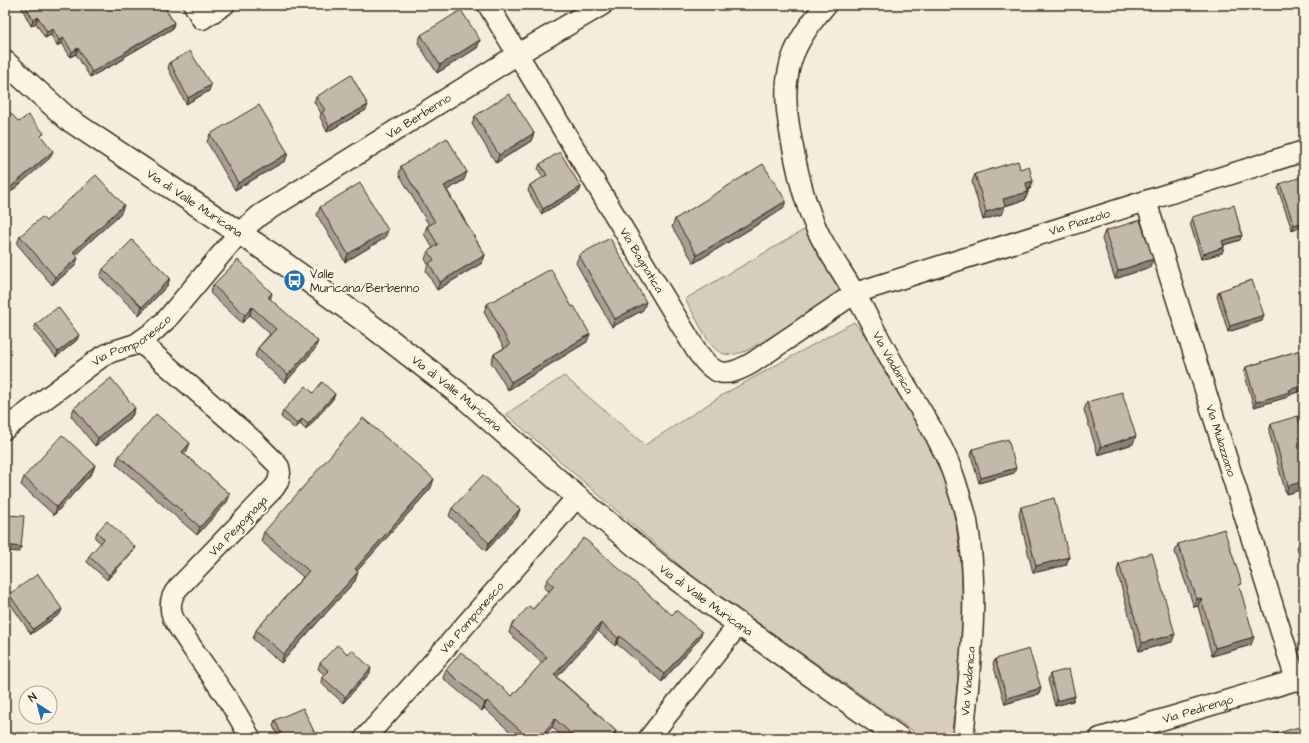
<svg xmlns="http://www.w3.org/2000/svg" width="1309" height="743" font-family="'Architects Daughter',sans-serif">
<rect width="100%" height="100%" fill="#f4eddd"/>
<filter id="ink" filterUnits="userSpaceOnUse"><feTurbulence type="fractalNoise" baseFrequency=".025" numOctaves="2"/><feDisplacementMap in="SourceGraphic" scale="8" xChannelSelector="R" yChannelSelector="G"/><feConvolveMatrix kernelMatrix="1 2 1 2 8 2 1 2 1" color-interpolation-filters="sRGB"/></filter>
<g filter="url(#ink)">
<path fill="#d6cdbd" stroke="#887c6e" d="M809 227 845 295 746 351C721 360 714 351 702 330 696 319 691 309 685 299Z
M854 322C875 344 889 374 904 401 914 417 925 434 933 451 975 544 963 641 951 738H923L695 579 506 414 564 376 645 445 724 394Z"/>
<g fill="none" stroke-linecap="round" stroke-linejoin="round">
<defs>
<g id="minor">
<path d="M194 5 202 19 224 5"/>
<path id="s1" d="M488 5 696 350C714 376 724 379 752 363L855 293 1304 151"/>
<path id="s2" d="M826 5C810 23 794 45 789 69 783 96 788 122 793 148 799 179 806 209 821 238 831 256 843 274 854 292 871 322 886 353 904 382 922 413 944 445 955 480 959 493 964 507 967 521 980 593 970 667 963 738"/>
<path id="s3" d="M1146 201 1296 680"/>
<path d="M140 342 255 442 275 462 279 467 280 473 278 482 274 488 178 588C170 597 169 607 173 618 197 659 229 695 250 738"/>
<path id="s4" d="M5 429 100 358 111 352 136 344 153 332 167 319 239 233 260 215 518 54 602 5"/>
<path id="s5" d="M365 738 420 677 577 497"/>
<path d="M649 738 739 624"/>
<path id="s6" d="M1100 738 1296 680 1304 682"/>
</g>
<g id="tertiary">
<path id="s7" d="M5 62 68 119 271 254 373 327 466 399 577 497 667 572 709 603 899 738"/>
</g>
</defs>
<use href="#minor" stroke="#3b2a1e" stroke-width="23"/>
<use href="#tertiary" stroke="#3b2a1e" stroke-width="25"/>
<use href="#minor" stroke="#fcf5e5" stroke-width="20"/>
<use href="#tertiary" stroke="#fcf5e5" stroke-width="22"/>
</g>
<path fill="#a89f92" stroke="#3b2a1e" d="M20 5H163L174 23 172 29 124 57V59L90 77 76 54 70 57 62 43 57 46 51 35 45 38 36 23 31 26Z
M421 35 480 40 477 48 437 73 418 43Z
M170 62 209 91 186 104 168 68Z
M316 97 366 110 327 132 320 117 321 113 314 102Z
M475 116 534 133 531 141 496 163 472 124Z
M210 134 288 153 285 161 235 190 207 142Z
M540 164 581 187 579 192 541 214 528 191 530 185 543 178 538 169Z
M401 166 464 180 447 190 485 255 482 263 437 290 426 271 428 264 425 259 428 251 433 248 424 234 427 226 429 225 399 174Z
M1020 169 1033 181 1030 189 1028 190V192L1025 200 1005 206 1002 214 983 220 972 182 975 174Z
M1280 184 1304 226 1292 230 1278 189Z
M320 207 385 238 345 262 317 215Z
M783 209 694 263 672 227 675 219Z
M121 213 75 255V266L52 285 17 244 20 236 46 221Z
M1192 217 1240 240 1224 245V247L1222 253 1201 259 1190 223Z
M1105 231 1150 267 1115 279 1102 239Z
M579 255 643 310 612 327 576 263Z
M103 269 170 278 167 286 139 315 100 277Z
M213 285 270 299 315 349 285 383 255 356 258 348 270 334 250 315 242 323 210 293Z
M1219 291 1264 315 1262 321 1228 332 1217 296Z
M487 304 587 342 508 390 491 362 494 354 504 348 484 312Z
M36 324 77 340 56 357 34 330Z
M1304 349V390L1289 395 1288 397 1254 407 1244 372 1246 367Z
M313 393 335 394 333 399 306 430 300 424 295 429 281 417 283 411Z
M1087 402 1133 444 1098 455 1084 410Z
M74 408H135L132 416 95 446 71 416Z
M1304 420V489L1286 494 1269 432 1271 424 1299 422Z
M973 449 1014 473 979 483 971 455Z
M187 451 184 454 230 494 227 502 197 535 116 464 119 456Z
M95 465 92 473 54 515 21 485 24 477Z
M431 488 357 571 355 581 281 663 253 639 256 630 303 577 261 541 264 532Z
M1021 507 1069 557 1066 565 1033 573 1019 515Z
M452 508 520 509 517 517 486 551 449 516Z
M1304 516V528L1302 521Z
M97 532 133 552 107 580 87 562 89 556 101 543 95 538Z
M1304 538V571L1297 548 1300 540Z
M1178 544 1251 645 1212 656 1198 606 1194 607 1175 552Z
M1119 563 1172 642 1139 651 1117 571Z
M547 580 699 639 662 682 617 644 615 646 598 631 557 677 616 731 614 738H564L552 727 543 738H517L484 708 482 711 443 678 446 670 512 696 542 663 509 633 511 626 533 609 549 591 544 588Z
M9 594 60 614 31 634 7 599Z
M348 654 370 673 343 703 321 683 322 677 325 675 318 669 320 663Z
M995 659 1041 688 1039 694 1005 704 993 664Z
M1050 674 1075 696 1073 701 1055 706 1048 680Z
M275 720 317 738H279L273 726Z"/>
<path fill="#888277" stroke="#3b2a1e" d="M38 17 36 23 31 26 33 20Z
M174 23 172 29 124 57V59L90 77 92 72Z
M53 29 51 35 45 38 47 32Z
M64 38 62 43 57 46 59 40Z
M480 40 477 48 437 73 440 65Z
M78 48 76 54 70 57 72 52Z
M211 85 209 91 186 104 188 98Z
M368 105 366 110 327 132 329 126Z
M534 133 531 141 496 163 499 155Z
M53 151 50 158 5 197V192Z
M288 153 285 161 235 190 238 183Z
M467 172 464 180 441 194 444 186Z
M1033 181 1030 189 1023 191 1026 183Z
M581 187 579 192 541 214 543 209Z
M1028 192 1025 200 1000 207 1003 199Z
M786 201 783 209 694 263 697 255Z
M124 205 121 213 70 260 73 252Z
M1005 206 1002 214 983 220 986 212Z
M1304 222V226L1292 230 1294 225Z
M388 230 385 238 345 262 348 254Z
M1242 235 1240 240 1220 246 1222 241Z
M1224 247 1222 253 1201 259 1203 254Z
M485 255 482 263 437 290 440 282Z
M78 258 75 266 52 285 55 277Z
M1153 259 1150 267 1115 279 1118 271Z
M170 278 167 286 139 315 142 307Z
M272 293 270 301 268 297Z
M646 302 643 310 612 327 615 319Z
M252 307 250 315 242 323 245 315Z
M1264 315 1262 321 1228 332 1230 326Z
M590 334 587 342 508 390 511 382Z
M79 335 77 340 56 357 58 352Z
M318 341 315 349 285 383 288 375Z
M1304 385V390L1289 395 1288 397 1254 407 1256 402 1289 390Z
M335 394 333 399 306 430 308 424Z
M135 408 132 416 95 446 98 438Z
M302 419 300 424 295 429 297 424Z
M1136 436 1133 444 1098 455 1101 447Z
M190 443 187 451 179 460 182 452Z
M95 465 92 473 54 515 57 507Z
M1016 468 1014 473 979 483 981 478Z
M434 479 431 488 351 578 355 569Z
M1304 481V489L1286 494 1288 486Z
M230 494 227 502 197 535 200 527Z
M520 509 517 517 486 551 489 543Z
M5 545 21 547 19 552 5 551Z
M135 547 133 552 107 580 109 575Z
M1069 557 1066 565 1033 573 1036 566Z
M358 572 355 581 281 663 284 654Z
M1201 598 1198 606 1194 607 1197 599Z
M62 609 60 614 31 634 33 629Z
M601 623 598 631 552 683 554 675Z
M702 632 699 639 662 682 664 674Z
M1175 634 1172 642 1139 651 1142 643Z
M620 636 617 644 615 646 618 638Z
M1254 637 1251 645 1212 656 1215 648Z
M371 668 370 673 343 703 345 697Z
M1041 688 1039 694 1005 704 1007 698Z
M1075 696 1073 701 1055 706 1057 701Z
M487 701 484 708 482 711 485 703Z
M555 719 552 727 543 738H539Z
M616 731 614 738H610Z"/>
<path fill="#c3b9aa" stroke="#3b2a1e" d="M25 5H163L174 23 125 52 126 53 92 72 78 48 72 52 64 38 59 40 53 29 47 32 38 17 33 20Z
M461 10 480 40 440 65 421 35Z
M190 51 211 85 188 98 170 62Z
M351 75 368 105 329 126 322 112 325 110 316 97Z
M509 94 534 133 499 155 475 116Z
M259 105 288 153 238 183 210 134Z
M5 107 19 122 28 115 44 133 41 136 53 151 5 192Z
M447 138 467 172 444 186 485 255 440 282 429 263 434 260 428 251 438 245 427 226 435 222 401 166Z
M560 152 581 187 543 209 530 185 547 175 540 164Z
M1018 161 1020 169 1029 166 1033 181 1026 183 1028 192 1003 199 1005 206 986 212 975 174Z
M763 164 786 201 697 255 675 219Z
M96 175 124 205 73 252 78 258 55 277 20 236 42 217 46 221Z
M1304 176V222L1294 225 1280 184Z
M360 183 388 230 348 254 320 207Z
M1234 205 1242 235 1222 241 1224 247 1203 254 1192 217Z
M1140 220 1153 259 1118 271 1105 231Z
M610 238 646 302 615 319 579 255Z
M132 240 170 278 142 307 103 269Z
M238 260 272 293 268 297 318 341 288 375 258 348 276 329 252 307 245 315 213 285Z
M551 269 572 307 574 306 590 334 511 382 494 354 510 345 487 304Z
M1252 280 1264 315 1230 326 1219 291Z
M58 307 79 335 58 352 36 324Z
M1304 349V385L1289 390 1290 392 1256 402 1246 367Z
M111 378 135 408 98 438 74 408Z
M322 382 335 394 308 424 302 419 297 424 283 411 306 386 313 393Z
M1122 392 1136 436 1101 447 1087 402Z
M156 414 190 443 182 452 230 494 200 527 119 456Z
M1298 416 1299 422 1304 420V481L1288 486 1271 424Z
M363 418 434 479 355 569 358 572 284 654 256 630 309 571 264 532Z
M62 435 95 465 57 507 24 477Z
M1008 439 1016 468 981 478 973 449Z
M483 475 520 509 489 543 452 508Z
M1054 498 1069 557 1036 566 1021 507Z
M5 515 24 516 21 547 5 545Z
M107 521 135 547 109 575 89 556 104 539 97 532Z
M1224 529 1242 584 1239 585 1254 637 1215 648 1201 598 1197 599 1178 544Z
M584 538 672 615 676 610 702 632 664 674 620 636 618 638 601 623 554 675 616 731 610 738H576L555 719 539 738H522L518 734 521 731 487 701 485 703 446 670 461 652 512 696 547 657 511 626 529 606 533 609 554 586 547 580Z
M1304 538V554L1300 540Z
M1152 553 1175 634 1142 643 1119 563Z
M38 574 62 609 33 629 9 594Z
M337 645 348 654 352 650 371 668 345 697 322 677 329 671 320 663Z
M1029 649 1041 688 1007 698 995 659Z
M1069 669 1075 696 1057 701 1050 674Z
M303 708 317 738H283L275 720Z
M1299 727 1303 738H1261Z"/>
</g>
<defs>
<symbol id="bus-disc" viewBox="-11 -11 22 22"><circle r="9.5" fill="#1f6fb2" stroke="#fcf5e5"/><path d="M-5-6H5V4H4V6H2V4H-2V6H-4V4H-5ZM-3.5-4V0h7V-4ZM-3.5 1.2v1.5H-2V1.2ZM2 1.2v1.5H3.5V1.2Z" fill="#fff"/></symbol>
</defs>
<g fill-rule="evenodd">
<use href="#bus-disc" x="282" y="268" width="25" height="25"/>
</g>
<g text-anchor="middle" stroke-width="4" stroke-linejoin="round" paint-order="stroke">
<g font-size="12" fill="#3b2a1e" stroke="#fcf5e5">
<text dy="4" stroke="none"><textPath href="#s4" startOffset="524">Via Berbenno</textPath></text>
<text dy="4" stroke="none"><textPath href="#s7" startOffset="237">Via di Valle Muricana</textPath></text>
<text dy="4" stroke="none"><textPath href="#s1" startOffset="830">Via Piazzolo</textPath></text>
<text dy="4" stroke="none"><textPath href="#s1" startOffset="298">Via Bagnatica</textPath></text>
<text dy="4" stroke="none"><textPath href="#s4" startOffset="155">Via Pomponesco</textPath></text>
<text dy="4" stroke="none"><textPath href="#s2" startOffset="393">Via Viadanica</textPath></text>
<text dy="4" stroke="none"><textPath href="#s7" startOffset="561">Via di Valle Muricana</textPath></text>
<text dy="4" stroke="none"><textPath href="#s3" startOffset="251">Via Mulazzano</textPath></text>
<text transform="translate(238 526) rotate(-46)" y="4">Via Pegognaga</text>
<text dy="4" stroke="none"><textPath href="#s7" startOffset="885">Via di Valle Muricana</textPath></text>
<text dy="4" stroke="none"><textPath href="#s5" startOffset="161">Via Pomponesco</textPath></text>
<text transform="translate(968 681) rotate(-85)" y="4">Via Viadanica</text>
<text dy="4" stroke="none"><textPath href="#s6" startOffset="102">Via Pedrengo</textPath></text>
</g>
<g font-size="12" fill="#3b2a1e" stroke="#fcf5e5" text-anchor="start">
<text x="310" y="278">Valle<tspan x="310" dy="14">Muricana/Berbenno</tspan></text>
</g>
</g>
<rect width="1309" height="743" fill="none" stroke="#fcf5e5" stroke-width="20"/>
<rect x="10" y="10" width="1289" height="723" fill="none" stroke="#3b2a1e" stroke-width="1.5" filter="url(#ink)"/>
<g transform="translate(38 705) rotate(324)"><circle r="19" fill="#fcf5e5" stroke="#afa495"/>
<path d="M0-3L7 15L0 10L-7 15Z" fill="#1f6fb2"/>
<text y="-6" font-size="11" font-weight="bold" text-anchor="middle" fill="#3b2a1e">N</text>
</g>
</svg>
